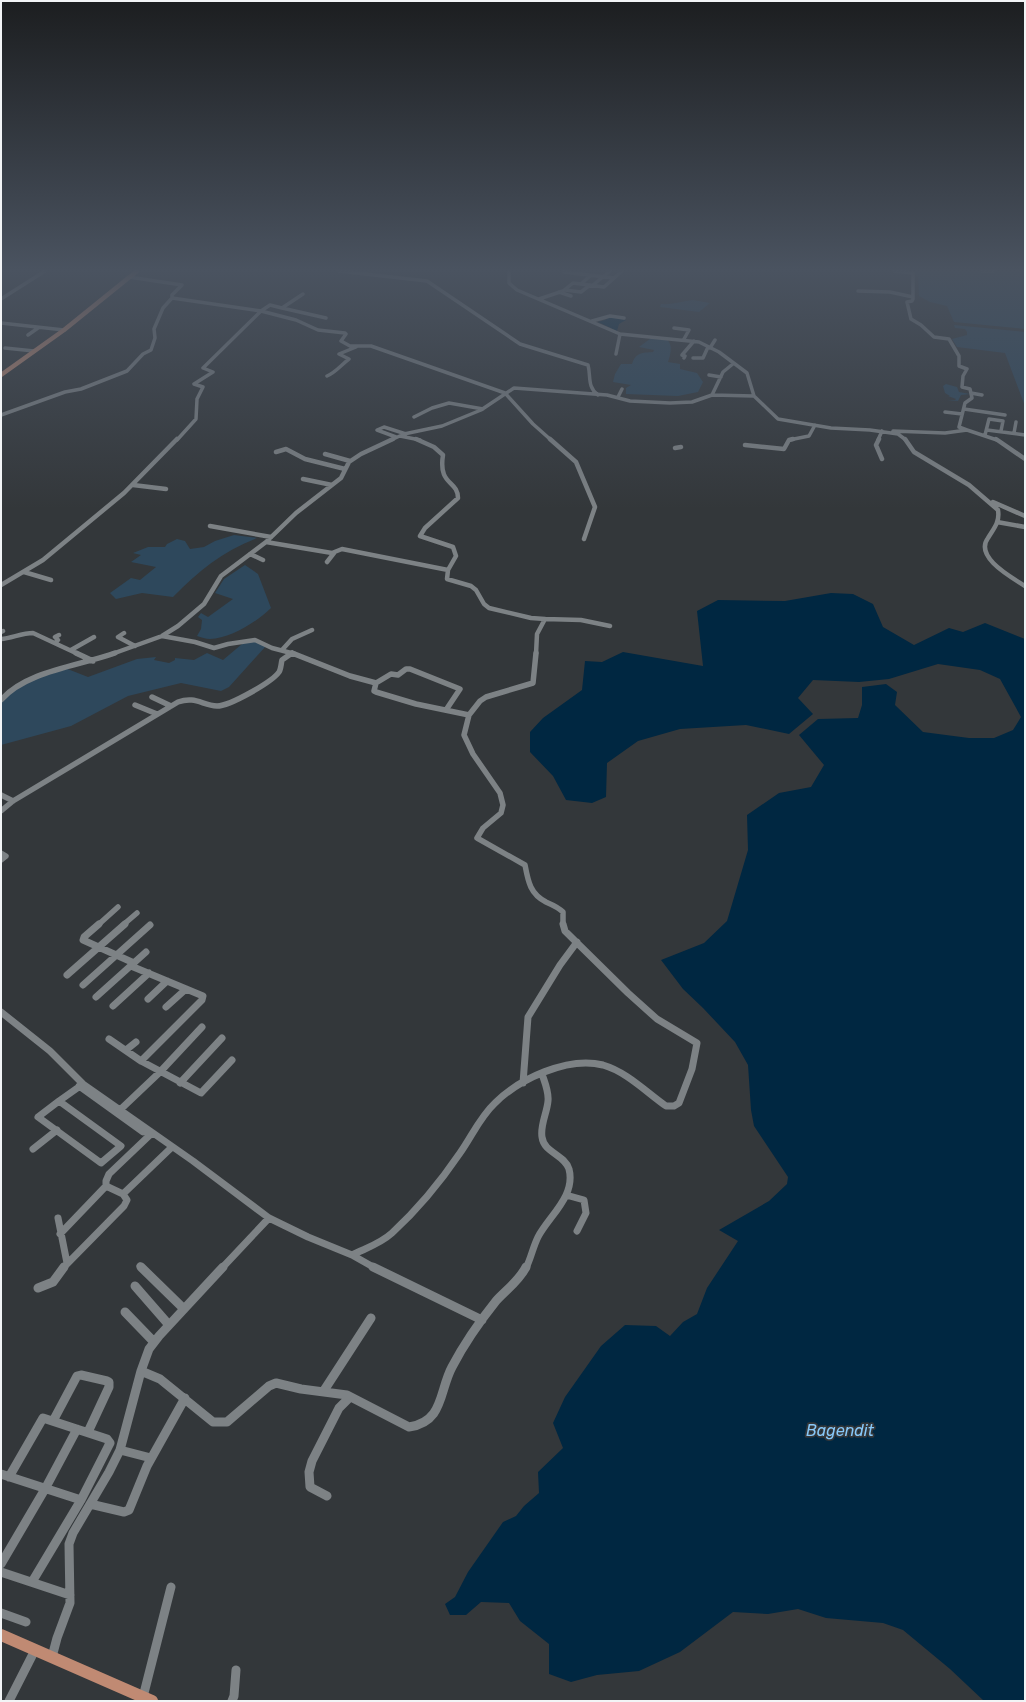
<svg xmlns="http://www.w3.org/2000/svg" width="1026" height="1702" font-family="Rubik,sans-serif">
<rect width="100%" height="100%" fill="#33373a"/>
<path fill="#2e485c" d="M911 271H1025V329L954 322 947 306 930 302 919 296 918 276Z
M693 300 710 303 699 312 660 307 661 304C672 305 682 301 693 300Z
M954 325 1025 332V406L1005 353 957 347 952 339 967 335V332L965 329 955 328Z
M654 336C673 337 673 347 668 362L680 364V369L697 373 703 382 698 392 678 396 626 394V388L631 385 613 382 615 374 621 364H632C636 352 642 353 653 352L654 350 639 347Z
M946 384 957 387 959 392 970 394 961 395 958 401 947 400H955L956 399 948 396H950L945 393 943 386Z
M234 535 257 538C223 551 198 571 173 597L142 593 116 599 110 593 131 578 140 580 156 567 131 562 141 555 133 553 148 547H165L167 544 177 539 185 541 190 549 204 547 215 541Z
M245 565 258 574 271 608C258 621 230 639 210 639 206 639 201 637 197 636L201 629 202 620 198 617 201 613 208 617 233 599 215 593 224 579Z
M253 640 266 646 229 687 221 691 181 683 128 696 71 726 1 745V701L6 694 40 675 65 668 88 677 137 659 156 657 154 660 169 663 175 660V658L194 660 207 653 223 660 242 644Z"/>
<path fill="#002741" d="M610 317 626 320 619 324 617 331 598 322 605 320Z
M831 593 853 594 873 604 883 627 914 645 949 628 963 632 985 623 1025 639V1701H984L950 1669 903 1630 883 1623 826 1618 798 1609 768 1614 733 1612 680 1652 639 1671 597 1675 571 1682 549 1674V1644L520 1621 509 1603 481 1602 466 1615H450L445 1604 455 1597 468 1572 503 1522 516 1516 524 1506 539 1493 538 1472 563 1448 553 1423 565 1397 601 1346 625 1325 656 1326 670 1336 683 1322 697 1314 707 1288 738 1241 719 1230 769 1201 787 1184 788 1177 754 1126 751 1110 748 1065 735 1042 703 1008 683 989 661 960 704 943 727 921 748 850 747 815 779 793 811 787 824 765 799 735 818 719 858 718 862 705V687L886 684 897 692 895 705 923 732 969 738H994L1013 730 1021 717 1000 679 980 670 938 664 889 679 859 682 813 680 798 698 813 714 789 734 746 725 680 729 638 741 607 763 606 797 592 803 566 800 553 776 530 752V732L543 718 582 690 585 661 602 662 623 652 703 666 697 611 718 600 785 601Z"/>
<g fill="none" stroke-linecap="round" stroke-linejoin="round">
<path stroke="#7d8285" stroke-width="3.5" d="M339 271 427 281 520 344 588 365C591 376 587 387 598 395
M509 271V283L517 290 620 334 699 342 719 352 747 373 754 396 778 419 831 428 870 430 898 434 906 440
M894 271 913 273V299L912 301 907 302 911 319 921 325 934 337 949 339 959 356V366L967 369 963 376 962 387 970 389 972 398 965 403 959 427 967 430
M982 271H993
M564 272 614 278
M581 284 604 287 622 271
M593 285 610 271
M565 290 581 292 590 285
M858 291 890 292 913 297
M559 292 571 296
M172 298 261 311 203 368 213 372 194 384 203 387 197 399 196 419 177 440
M1 299 45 271
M539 299 563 291 573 283 581 284 591 275
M282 308 326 318
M261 311 296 320 318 330 345 333 346 334 341 341 350 346H371L505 393 533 424 551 440
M261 311 270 305 282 308 303 294
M592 321 610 316 624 318
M1 323 64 330
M674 328 689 330 684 339
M28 335 38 328
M5 348 34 351
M710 348 715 340
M616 354 620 334
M684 358 685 356 682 355 694 341
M693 358H703L708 347
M709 375 721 377
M327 376C336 372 341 365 349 359L339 354 356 347
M971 393 982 395
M712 395 723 372 734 363
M618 397 622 389
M964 409 1005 415
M945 412 962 414
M1 415 65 392 81 389 127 371 143 354 151 350 155 338 154 329 163 308 172 298V295L182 285 129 277
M414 417 432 408 449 403 483 409
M987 430 1025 435
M893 431 945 433 967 430 997 440
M1014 433 1016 422
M985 435 989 419 1003 421 1001 431
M400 436 420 440
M396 437 377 430 384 427 406 434
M391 440 404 434 442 426 481 410 514 388 607 395 630 401 670 403 692 402 712 395 754 396
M789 440 809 436 815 425
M878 440 882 431"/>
<path stroke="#7d8285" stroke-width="4.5" d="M416 439 434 447 443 455C438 486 458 480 458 498L425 528 420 536 453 547 456 556 448 570 447 579 471 586 476 590 484 604 489 608 531 618 545 619 537 634 536 654
M550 439 576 462 595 507 584 539
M879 439 876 445 882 459
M905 439 914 452 969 485 998 510C1000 522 994 528 988 538 974 557 1011 577 1025 586
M996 439 1025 459
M745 445 784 449 789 440 793 439
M675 448 681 447
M276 452 286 449 305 459 345 469
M325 454 350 461
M303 479 332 485
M133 485 166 489
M993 502 1025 516
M997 522 1025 527
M210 526 271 537
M266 542 332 553 342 549 448 570
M250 554 263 560
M327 562 334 553
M24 572 51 580
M1 585 43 560 124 493 177 439
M545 619 581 620 610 626
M1 632 3 631
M124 633 118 637 135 646
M162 636 195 642 214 648 228 644 255 640 272 648 295 654
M1 639C12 638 22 633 33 633L78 654
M55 643 58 640 55 637 59 635
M71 650 94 637
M282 650 292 639 312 630
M112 654 162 636 178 626 204 604 221 576 266 542 296 513 341 478 349 462 361 454 393 439
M290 654 292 653"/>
<path stroke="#7d8285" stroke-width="5.5" d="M76 653 93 661
M292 653 350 676 376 683 374 691 376 692 416 704 469 715
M536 653 533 683 486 697 480 701 469 715 464 735 473 754 500 793 503 805 501 813 483 828 477 838 525 865C528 881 530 894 546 902 553 905 558 907 563 912V925
M376 683 391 674 398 675 406 669H410L460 689 446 710
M152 697 171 706
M1 700C26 671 79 666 115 653
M135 705 157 714
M1 795 13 801
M1 811 13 801 178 702C195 696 202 705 217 706 230 706 272 682 279 672 281 669 281 664 282 660L292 653
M1 853 6 856 1 860
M98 925 118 907
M123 925 137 913"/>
<path stroke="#7d8285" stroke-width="7" d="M99 924 84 937 83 940 134 963
M131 966 203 996 202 1000 141 1061
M67 975 125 924
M83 985 150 925
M96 997 146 952
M148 999 167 981
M113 1006 149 973
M166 1007 186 989
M1 1012 50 1051 83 1084 193 1161 269 1218 308 1237 352 1255C366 1248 380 1244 392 1233 417 1210 441 1181 460 1153 472 1136 480 1117 495 1103 519 1079 568 1056 603 1065 627 1072 646 1092 666 1106H674L679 1103 692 1069 697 1043 657 1019 628 993 565 931 563 924
M109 1039 141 1061 201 1093 232 1060
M126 1050 136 1042
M180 1083 222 1038
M523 1083 528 1017 560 965 577 942
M79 1086 143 1132 147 1129
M59 1101 121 1146 101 1163 38 1117Z
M59 1101 83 1084
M121 1109 160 1072 202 1027
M33 1149 57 1130
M106 1186 123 1194
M566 1195 584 1200 586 1213 577 1231
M58 1218 67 1263
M60 1234 106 1186V1181L109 1174 152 1133
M352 1255 375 1268
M140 1266 142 1268
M63 1268 124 1206 127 1200 123 1194 172 1147
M222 1268 269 1218
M526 1268C531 1258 533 1247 538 1237 549 1216 576 1196 569 1169 564 1154 544 1153 542 1137 540 1125 547 1113 548 1101 549 1092 545 1083 542 1074"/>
<path stroke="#7d8285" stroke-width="9" d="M141 1267 184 1309
M373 1267 482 1320
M135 1286 169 1325
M38 1288 53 1282 64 1267
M125 1312 154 1342
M141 1371 160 1379 213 1422H227L269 1386 276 1383 301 1389 347 1395 409 1427C444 1422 439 1391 452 1367 464 1344 480 1321 496 1301 506 1290 519 1281 526 1267
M323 1392 371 1318
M53 1421 77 1376 81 1375 107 1381 109 1382V1387L88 1432
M120 1450 151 1458
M1 1474 81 1500
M9 1477 43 1418 107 1439 110 1443 81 1500 32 1582
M327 1496 310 1487 309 1472 312 1461 339 1408 350 1397
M90 1504 124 1512 129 1510 147 1466 185 1398
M1 1564 45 1489 77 1429
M1 1572 70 1595
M1 1613 26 1622
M52 1657 57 1638 70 1603 69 1544 73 1533 109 1472 120 1450 141 1371 149 1349 159 1336 223 1267
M143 1697 171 1587
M9 1701 35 1650
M232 1701 234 1696 236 1670"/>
<path stroke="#c08a73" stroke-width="4.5" d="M1 375 64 330 137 271"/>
<path stroke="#c08a73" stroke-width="12" d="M1 1635 152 1701"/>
</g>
<linearGradient id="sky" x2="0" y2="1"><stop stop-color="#1c1e20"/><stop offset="0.53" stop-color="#4a5360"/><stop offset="1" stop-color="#4a5360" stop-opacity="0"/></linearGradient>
<rect width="1026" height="509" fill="url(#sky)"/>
<g text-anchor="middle" stroke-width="3.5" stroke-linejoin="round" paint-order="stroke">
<g font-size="16" font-style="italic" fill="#87c8f8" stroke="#33373a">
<text x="840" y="1436">Bagendit</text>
</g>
</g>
<rect width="1026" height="1702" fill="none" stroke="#f2f4f6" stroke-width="4"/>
</svg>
